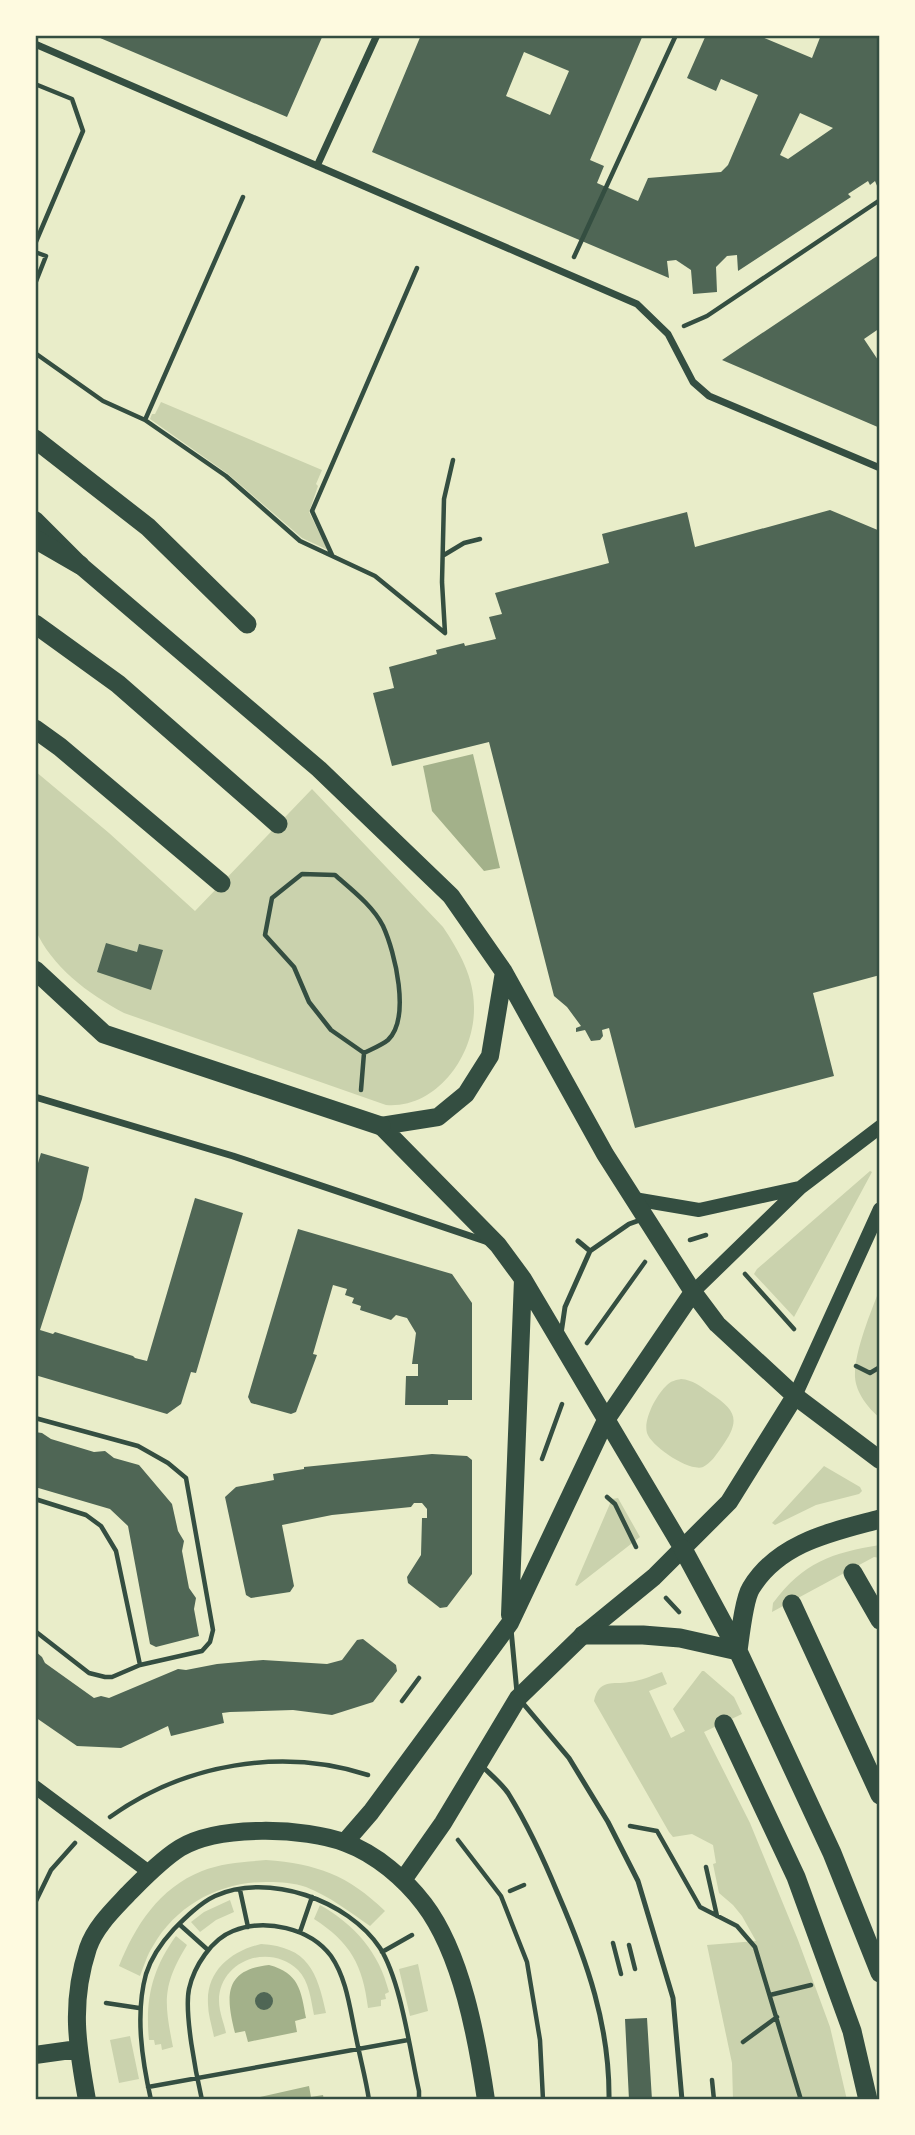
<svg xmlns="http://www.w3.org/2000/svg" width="915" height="2135" font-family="Helvetica,sans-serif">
<rect width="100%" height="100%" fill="#e9edc9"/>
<path fill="#cad2ad" d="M161 402 322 470 316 484 318 486 309 512 328 550 302 538 228 474 150 419 152 414H155Z
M35 771 109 833 195 911 312 789 443 927C459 951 474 977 474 1007 475 1055 437 1109 386 1105L124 1013C87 993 52 967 35 929Z
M870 1171 872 1172 794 1317 754 1274 757 1269Z
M880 1288V1418C868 1408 856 1393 855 1377 854 1352 871 1312 880 1288Z
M681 1379C693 1380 700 1386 710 1393 737 1411 741 1420 721 1448 716 1455 711 1463 703 1467 689 1472 651 1446 647 1433 643 1419 657 1394 667 1385 671 1381 676 1380 681 1379Z
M824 1466 860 1487 862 1491 859 1494 816 1505 775 1525 772 1523Z
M618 1498 640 1537 577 1586 575 1585 612 1499Z
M880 1545V1558L874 1557 772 1612 773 1603C804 1562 831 1553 880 1545Z
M702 1671H704L734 1697 742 1714 704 1732 750 1823 798 1940 830 2027 847 2100H733L732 2063 707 1945 756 1941 742 1916 733 1905 719 1893 713 1864 716 1863 713 1845 692 1834 673 1837 669 1832 594 1701C599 1678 613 1685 629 1682 640 1681 651 1676 662 1672L667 1684 649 1691 671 1738 685 1731 673 1709Z
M266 1860C317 1864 348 1875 385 1911L370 1926C350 1912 329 1896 306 1887 295 1883 280 1882 269 1882 222 1881 177 1904 153 1946 147 1955 144 1966 140 1976L119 1966C135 1926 159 1888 202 1871 221 1863 245 1862 266 1860Z
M230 1900 234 1912 216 1920 200 1932 191 1922 204 1912Z
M320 1905C355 1925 379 1952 389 1992L385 1994 386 1999 381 2000V2006L368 2008C363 1965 350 1942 314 1919Z
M176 1936 187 1945C162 1986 164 2002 173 2047L162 2050 161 2044 155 2045 154 2040H149C145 2000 152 1969 176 1936Z
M261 1944C308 1947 317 1971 326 2013L314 2015C311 2000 309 1981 298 1970 269 1942 219 1961 219 2001 219 2012 224 2023 226 2033L214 2037C212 2026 208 2015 208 2004 206 1971 231 1951 261 1944Z
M418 1964 428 2011 410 2016 399 1969Z
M130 2036 139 2079 119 2083 110 2040Z"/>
<path fill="#a3b18a" d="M473 754 500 868 484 871 432 811 423 766Z
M269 1965C299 1973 301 1990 306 2018L295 2021 297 2032 248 2042 245 2031 235 2033C226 1997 223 1970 269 1965Z
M309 2086 311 2097 323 2095 324 2100H261L260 2097Z"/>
<path fill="#4f6655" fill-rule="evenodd" d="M93 35H323L287 117Z
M421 35H643L590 160 604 166 597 183 638 201 648 178 721 172 728 165 758 95 721 79 716 91 687 78 706 35H757L812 58 821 35H880L877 69 880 93V193L875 181 870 185 868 181 848 194 851 197 738 271 737 255 727 256 716 267 717 292 693 294 691 270 676 260 667 261 669 278 372 152ZM524 52 569 71 550 115 506 96ZM800 113 833 128 788 159 780 155Z
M880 254V328L864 339 880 363V428L722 360Z
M830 510 880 531V975L813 993 834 1076 635 1128 609 1028 602 1030 603 1036 600 1040 591 1041 585 1030 576 1032V1028L581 1026 567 1007 554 996 489 742 392 766 373 693 394 688 389 667 437 654 436 650 464 643 465 646 496 639 489 617 502 614 495 593 609 563 602 534 687 512 695 547Z
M106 943 137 952 139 944 163 950 151 990 97 972Z
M41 1153 89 1167 82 1199 40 1330 53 1334 55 1332 133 1356 135 1358 147 1361 195 1198 243 1213 196 1373 191 1372 181 1404 167 1414 35 1375V1173Z
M298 1229 452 1274 472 1303V1400H448V1405H405L406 1376H418V1364H412L416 1333 407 1318 396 1315 391 1320 360 1310 361 1306 352 1303 354 1298 345 1295 347 1289 333 1285 313 1354 317 1355 296 1412 291 1414 251 1403 248 1397Z
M35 1432 42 1433 51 1439 94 1452 105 1451 114 1458 139 1465 172 1504 178 1531 184 1541 182 1551 189 1588 196 1598 194 1609 199 1636 156 1647 150 1644 128 1526 110 1509 35 1487Z
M432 1454 467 1456 472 1460V1574L447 1607 440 1608 408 1583 407 1577 421 1555 422 1518H427V1509L422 1503H414L411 1507 332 1515 282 1525 294 1586 290 1592 251 1598 246 1595 225 1497 236 1487 274 1480 273 1474 304 1469V1467Z
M363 1639 396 1665 397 1671 373 1702 332 1715 293 1710 230 1712 222 1713 224 1723 171 1736 168 1726 121 1748 77 1746 35 1717V1651L42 1657 45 1663 94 1698 101 1696 109 1698 178 1669 186 1670 217 1664 263 1660 327 1664 342 1660 357 1640Z
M255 2001a9 9 0 1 1 18 0a9 9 0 1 1-18 0Z
M647 2018 652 2100H629L625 2019Z"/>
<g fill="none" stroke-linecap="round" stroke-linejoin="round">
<path stroke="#344e41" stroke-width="4.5" d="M35 84 72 99 83 131 35 244
M35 252 46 256 35 284
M574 257 676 35
M684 326 707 316 880 200
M35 353 103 401 145 420 226 476 300 541 375 576 445 633 442 582 444 499 453 460
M145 420 243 197
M332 555 312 511 417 268
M444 555 464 543 480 539
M361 1090 364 1053 331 1030 309 1002 294 967 265 935 272 898 302 874 335 875C352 890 373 906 383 926 395 952 411 1018 388 1040 382 1045 372 1049 364 1053
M690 1240 706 1235
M745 1274 794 1329
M587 1343 645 1262
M856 1366 870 1373 880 1367
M35 1418 138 1446 168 1463 186 1478 213 1630 210 1642 202 1651 140 1665 112 1677H105L89 1673 35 1631
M542 1459 562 1404
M607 1497 615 1504 636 1547
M35 1499 86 1515 101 1526 116 1551 140 1665
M666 1598 679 1612
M402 1701 419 1678
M110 1817C184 1764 281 1747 368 1775
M630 1826 657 1831 700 1907 737 1926 755 1947 801 2100
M458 1840 501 1896 527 1962 540 2040 543 2100
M706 1867 717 1916
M240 1890 248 1927
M510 1891 524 1885
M35 1903 51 1870 75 1843
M179 1924 208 1950
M300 1932 312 1897
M613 1943 621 1974
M629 1945 635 1969
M382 1952 412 1935
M770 1995 811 1985
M106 2003 139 2008
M743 2042 777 2017
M712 2080 714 2100
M148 2087 408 2040
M151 2100C142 2060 135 2014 146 1974 151 1958 162 1942 174 1929 185 1918 200 1903 215 1896 268 1872 348 1900 380 1948 401 1981 410 2051 419 2091V2100
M202 2100C196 2074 184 2013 189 1989 194 1966 212 1939 233 1931 265 1918 310 1928 331 1956 347 1979 350 2010 356 2037 360 2058 366 2079 369 2100"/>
<path stroke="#344e41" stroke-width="5" d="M578 1241 590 1251
M561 1334 565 1307 590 1251 629 1224 643 1219
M511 1629 517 1693
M521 1701 569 1758 608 1822 638 1881 673 1998 682 2100
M482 1766C491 1775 501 1783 508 1793 528 1825 544 1860 558 1894 587 1961 610 2026 609 2100"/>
<path stroke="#344e41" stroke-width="7" d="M35 44 637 304 668 334 693 382 709 396 880 468
M317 166 377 35
M35 1097 233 1156 488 1242"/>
<path stroke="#344e41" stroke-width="14" d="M634 1199 699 1210 799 1188
M693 1292 800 1188 880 1127
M795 1396 880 1209
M35 1787 149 1872"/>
<path stroke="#344e41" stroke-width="18" d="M35 520 80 565 319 769 451 896 504 972 605 1154 693 1292 717 1324 795 1396 880 1460
M381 1126 498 1245 523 1279 683 1549
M381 1126 438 1117 466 1094 490 1056 504 972
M510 1615 523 1279
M345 1842 371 1812 510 1623 606 1420 693 1292
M403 1880 443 1823 518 1698 583 1635 654 1577 729 1502 795 1396
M35 2055 78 2049
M87 2100C77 2045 70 2003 88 1948 95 1927 113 1910 128 1894 144 1878 161 1860 180 1848 218 1825 305 1827 346 1843 376 1854 405 1879 424 1904 462 1954 477 2039 486 2100"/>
<path stroke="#344e41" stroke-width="19" d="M35 439 148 527 247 624
M35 539 80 565
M35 624 118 684 278 824
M35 729 60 747 221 883
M35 970 104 1034 381 1126
M683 1549 738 1651 832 1853 880 1973
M853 1573 880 1620
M792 1604 880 1795
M583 1635H643L680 1638 738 1651C740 1637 744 1599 751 1588 779 1542 832 1532 880 1519
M724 1724 796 1877 852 2031 868 2100"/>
</g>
<rect width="915" height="2135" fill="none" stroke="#fefae0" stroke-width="74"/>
<rect x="37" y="37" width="841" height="2061" fill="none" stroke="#344e41" stroke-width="2.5"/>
</svg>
